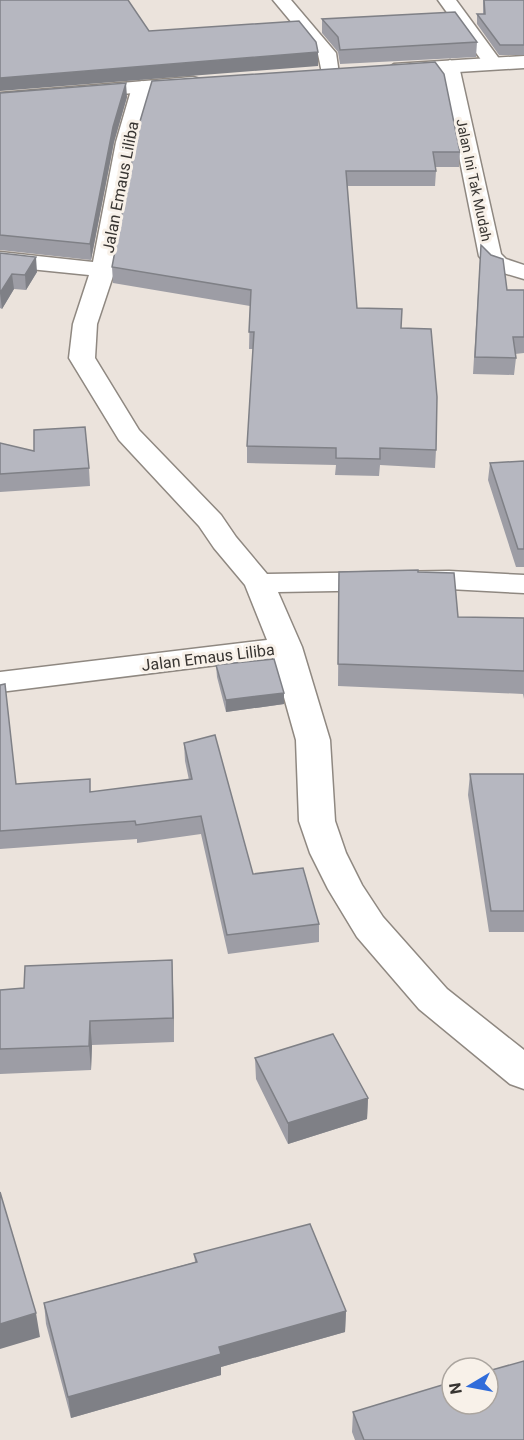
<svg xmlns="http://www.w3.org/2000/svg" width="524" height="1440" font-family="Roboto,sans-serif">
<rect width="100%" height="100%" fill="#ebe3dc"/>
<g fill="none" stroke-linecap="round" stroke-linejoin="round">
<defs>
<path id="street" d="M273 0H291L336 53 339 74 337 78H323L318 54Z
M438 0H456L503 64 501 68H487Z
M450 60 459 66 501 254 506 259 524 265V279L490 269 479 256 441 66Z
M142 81 152 87 136 142 115 270 97 324 95 358 139 430 221 515 236 537 267 574 449 571 524 575V593L449 589 278 592 302 647 330 740 335 821 346 853 362 885 383 917 447 989 524 1050V1089L510 1084 419 1009 357 937 328 889 310 853 299 821 296 740 273 658 0 692V672L267 640 245 585 214 548 199 526 119 440 69 358 73 324 89 275 0 266V252L93 262 116 142 132 87Z"/>
<path id="secondary" d="M524 56V68L394 76 385 70 394 64Z
M193 77 200 79 202 83 200 87 0 105V93Z"/>
</defs>
<use href="#street" stroke="#8f8881" stroke-width="3"/>
<use href="#secondary" stroke="#8f8881" stroke-width="3"/>
<use href="#street" fill="#fff" fill-rule="evenodd"/>
<use href="#secondary" fill="#fff" fill-rule="evenodd"/>
</g>
<path fill="#9d9da5" d="M483 0H524V55H499L477 24V14H483Z
M322 19 477 42 476 57 340 64 338 52 322 33Z
M0 93 127 97 114 142 91 260 0 250Z
M138 128 460 152 459 167H436V171L435 186H347L357 308 401 328 436 450 435 468 380 465 379 476 335 475 336 465 247 463V446L253 349H249L250 306 113 283 112 267Z
M481 245 507 290H524V353L515 354 516 358 514 375 473 374Z
M0 253 37 272 26 290 14 289 2 309 0 308Z
M0 443 89 468 90 486 0 492Z
M524 461V567H516L488 480 490 463Z
M339 572H418L458 617 524 618V699L523 694 338 686Z
M216 665 284 693V704L226 712 217 677Z
M0 685 16 784 91 792 189 780 185 761 184 743 253 874 319 924V942L228 954 201 834 137 843V839L0 849Z
M470 774H524V932H489L468 795Z
M173 984 174 1042 92 1045 91 1070 0 1074V990Z
M255 1058 368 1098 367 1119 288 1144 256 1079Z
M194 1254 346 1311 345 1332 221 1367V1375L71 1418 46 1324 44 1303 195 1262Z
M353 1412 524 1440H355L352 1432Z"/>
<path fill="#7f8086" d="M318 52V66L0 91V78Z
M126 83 127 97 114 142 91 260 90 244 113 127Z
M36 257 37 272 26 290 25 275Z
M12 274 14 289 2 309 0 293Z
M284 693V704L226 712V700Z
M172 960 173 984 174 1042 173 1018Z
M90 1021 92 1045 91 1070 89 1046Z
M368 1098 367 1119 288 1144V1123Z
M346 1311 345 1332 221 1367V1375L71 1418 68 1397 219 1347Z
M36 1313 40 1337 0 1349V1324Z"/>
<path fill="#b6b7c0" stroke="#7f8086" stroke-width="1.5" d="M0 0H128L149 31 299 21 316 42 318 52 0 78Z
M484 0H524V45H500L477 14H485Z
M455 12 477 42 340 50 338 37 322 19Z
M435 62 444 74 460 152H433L436 171H346L357 308 402 309 401 328 431 329 437 397 436 450 380 448V459L336 458V448L247 446 254 332H249L251 290 112 267 138 128 152 81Z
M126 83 113 127 90 244 0 235V93Z
M481 245 491 255 503 259 507 290H524V337H513L516 358 475 357Z
M0 253 36 257 25 275 12 274 0 293Z
M85 427 89 468 0 474V443L34 451V430Z
M524 461V549H518L490 463Z
M418 570V572L454 573 458 617 524 618V671L338 664 339 572Z
M274 659 284 693 226 700 216 665Z
M5 684 16 784 90 779V792L192 779 184 743 215 735 253 874 303 868 319 924 227 935 201 816 136 825 135 821 0 831V685Z
M470 774H524V911H491Z
M172 960 173 1018 90 1021 89 1046 0 1049V990L24 988 25 966Z
M333 1034 368 1098 288 1123 255 1058Z
M0 1192 36 1313 0 1324Z
M310 1224 346 1311 219 1347 221 1354 68 1397 44 1303 197 1262 194 1254Z
M524 1361V1440H364L353 1412 452 1382V1404H488V1371Z"/>
<g text-anchor="middle" stroke-width="6" stroke-linejoin="round" paint-order="stroke">
<g font-size="14" fill="#373431" stroke="#f8f1e9">
<text transform="translate(474 180) rotate(78)" y="5">Jalan Ini Tak Mudah</text>
</g>
<g font-size="16" fill="#373431" stroke="#f8f1e9">
<text transform="translate(120 187) rotate(-79)" y="6">Jalan Emaus Liliba</text>
<text transform="translate(208 657) rotate(-7)" y="6">Jalan Emaus Liliba</text>
</g>
</g>
<g transform="translate(470 1386) rotate(260)"><circle r="28" fill="#f8f1e9" stroke="#aba59f" stroke-width="1.5"/>
<path d="M0-4.5L10 22L0 15L-10 22Z" fill="#306cda"/>
<text y="-9" font-size="16" font-weight="bold" text-anchor="middle" fill="#373431">N</text>
</g>
</svg>
